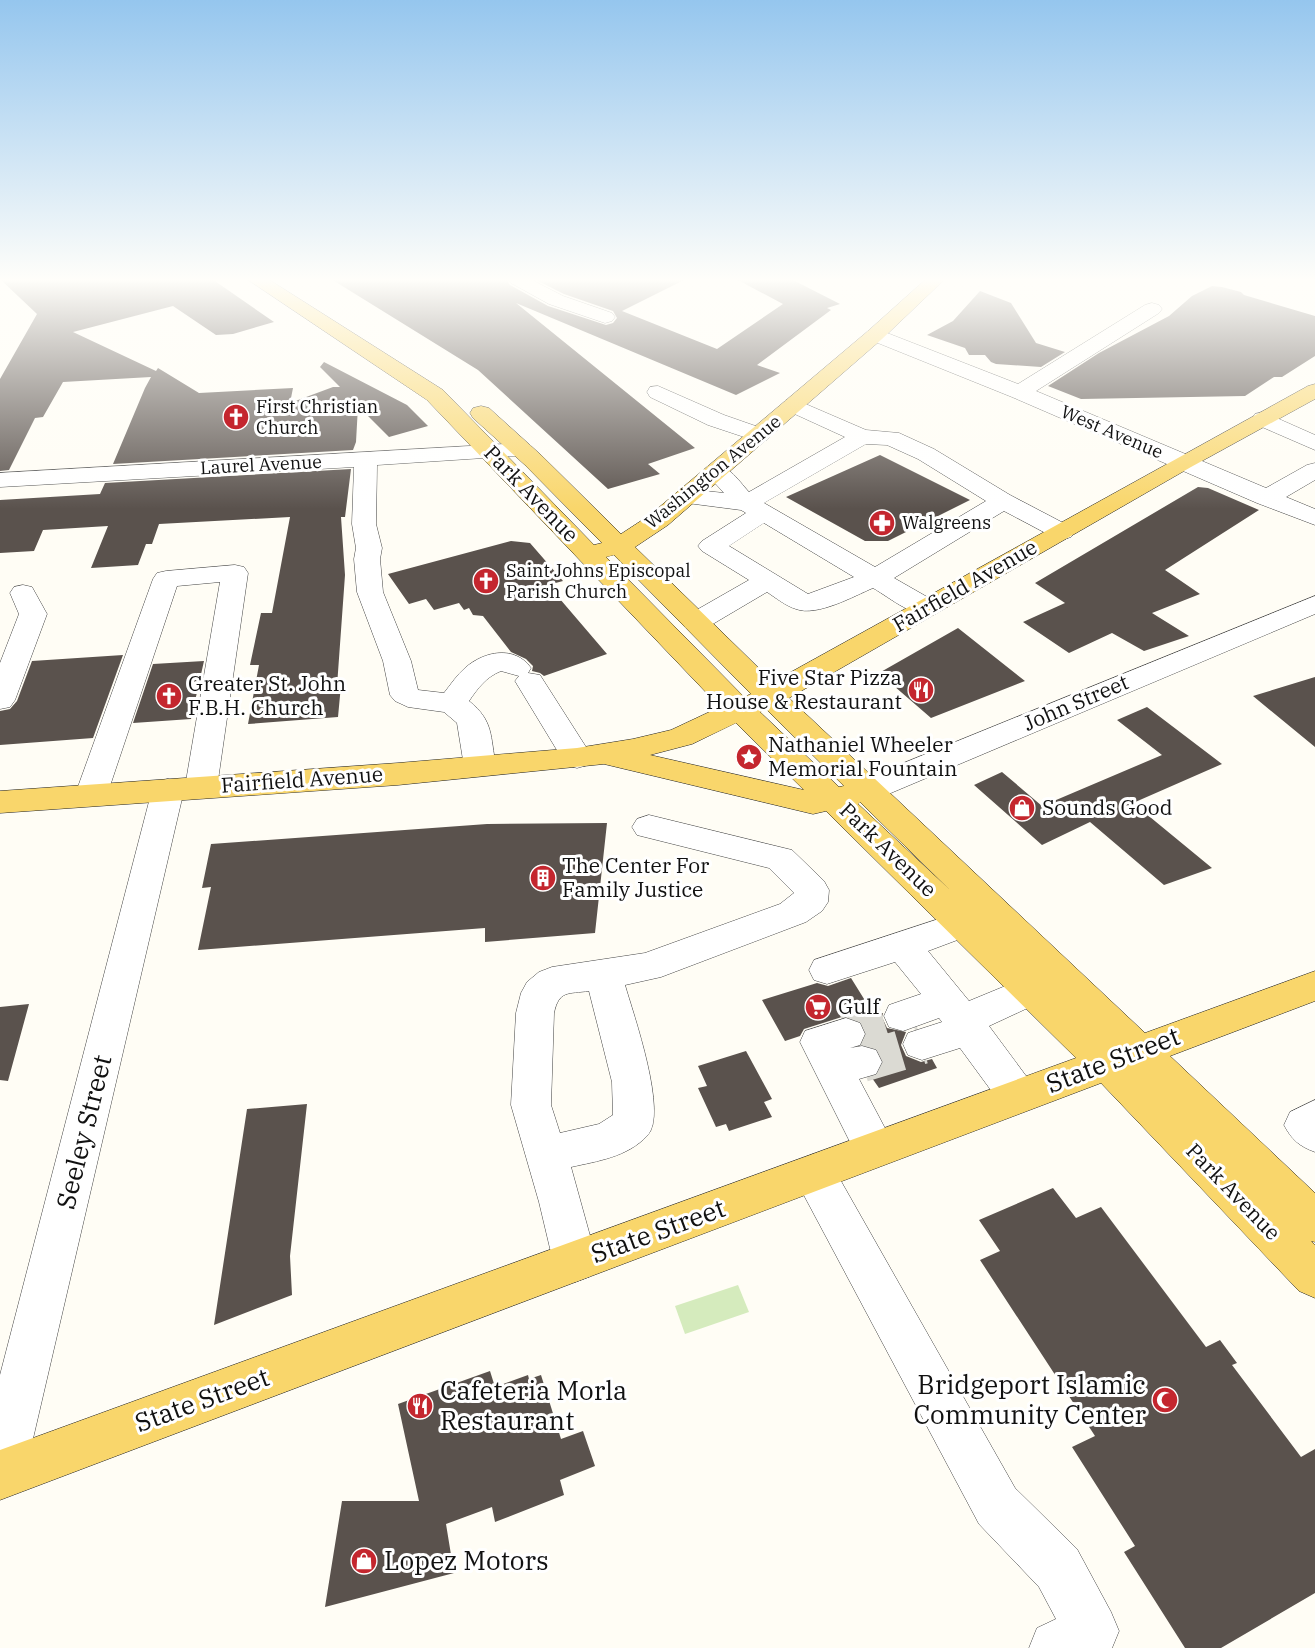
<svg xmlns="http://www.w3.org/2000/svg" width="1315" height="1648" font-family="'IBM Plex Serif',serif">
<rect width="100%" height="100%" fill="#fffdf5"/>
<path fill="#d5ebbd" d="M738 1285 749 1312 685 1334 675 1306Z"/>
<path fill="#5a524d" d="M0 279H212L274 322 233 334 216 335 173 306 73 332 156 371 158 368 199 393 293 388 290 403 333 387H340L320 367 324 362 407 405 428 426 389 437 358 406 356 442 353 450 113 464 145 388 151 377 63 382 43 417 35 418 9 470 0 471V379L37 314Z
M331 279H506L510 285 548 306 606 325 613 323 617 318 613 311 564 294 534 279H686L622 311 717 349 783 304 736 279H791L840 304 827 308 831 310 757 365 780 373 736 395 516 303 695 448 648 464 660 474 608 489 478 370Z
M1212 286 1222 287 1241 292 1244 295 1315 316V356L1282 377H1274L1245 396 1081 399 1048 386 1099 353 1169 316 1192 296Z
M980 291 1011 303 1036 343 1065 352 1041 367 996 364 991 362 985 355H969L965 348 927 335 953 321Z
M880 455 970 500 888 541H865L786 497Z
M351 469 345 517H341L345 575 337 686 341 685 338 717 248 724 259 665H250L261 613H272L290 517 159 524 152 544H146L138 565 91 568 108 526 43 530 34 551 0 553V500L100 494 105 483Z
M1198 487 1208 488 1259 510 1165 570 1200 594 1152 613 1189 636 1144 651 1112 633 1069 653 1023 622 1065 603 1035 583Z
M511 541 530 543 563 581 548 585 607 654 544 676 540 673 532 671 533 666 526 659 511 652 483 616 473 615 469 608 464 610 459 603 434 610 426 599 409 604 388 574Z
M958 628 1025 681 931 718 879 673Z
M123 655 93 738 0 745V711L10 709 17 701 32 661Z
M204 661 191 719 133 723 153 664Z
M1315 677V747L1253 696Z
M1147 707 1222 764 1133 803 1212 868 1164 885 1090 822 1042 845 974 785 1002 772 1042 806 1162 755 1117 720Z
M607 823 595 933 485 942V928L198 950 211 887 202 888 211 844 487 824Z
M851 978 874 1015 883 1013 882 1017 887 1028 906 1032 901 1045 906 1056 921 1062 932 1059 937 1068 879 1088 872 1078 878 1075 884 1061 877 1048 863 1044 867 1033 861 1021 845 1016 804 1029 800 1036 785 1041 762 1000 817 983 828 986Z
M29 1004 8 1081 0 1080V1007Z
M746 1051 772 1099 764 1102 772 1117 729 1131 726 1124 716 1127 698 1088 707 1086 698 1066Z
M307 1104 290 1256 292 1295 214 1325 247 1109Z
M1053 1188 1076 1218 1101 1207 1206 1347 1220 1340 1237 1363 1232 1365 1301 1457 1315 1449V1593L1221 1648H1185L1124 1552 1135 1546 1072 1447 1095 1436 980 1260 1000 1251 979 1220Z
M490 1371 495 1387 528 1375 529 1379 541 1375 561 1439 583 1431 595 1466 560 1480 564 1495 495 1522 492 1507 446 1524 454 1573 325 1607 342 1501H419L398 1404Z"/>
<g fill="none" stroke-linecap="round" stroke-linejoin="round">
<path stroke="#dbdad3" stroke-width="40" stroke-dasharray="40 20" stroke-linecap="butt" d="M846 1034 903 1016
M862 1062 922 1044"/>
<defs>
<path id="minor" d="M508 279H530L563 296 612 313 615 317 612 321 605 323 549 304 511 283Z
M1152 303 1159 305 1162 309 1159 313 1036 391 1266 488 1307 465 1315 463V480L1286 497 1315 509V525L1257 503 1012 397 868 339 865 335 868 331H882L1018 384 1145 305Z
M658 386 724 415 767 430 770 435 767 440 759 442 708 425 650 397 647 392 650 387Z
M794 399 866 430 899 433 934 449 1010 495 1071 527 1075 532 1071 537 1062 540 1053 537 1004 511 894 578 936 602 940 608 936 614C914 619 892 599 873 588 854 596 817 617 796 609 786 606 776 598 767 592L706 628 696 630 686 628 682 622 686 616 749 580 702 551 698 546 702 541 746 513 741 510 687 503 678 501 675 496 678 491 687 489 724 493 704 471 708 466C727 461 737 479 749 492L845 437 786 410 783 405 786 400ZM866 444 887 445 918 459 986 501 875 567 764 503ZM764 523 854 577 808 594 729 546Z
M1263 412 1315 435V450L1255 424 1252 419 1255 414Z
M522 443 530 445 533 450 530 455 377 465 376 524 382 548 380 559 383 592 411 661 418 690 444 693C451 684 457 675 465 668 484 651 515 645 531 668L528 673 540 675 593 758 588 765 577 768 566 765 515 681 519 676 501 671C486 677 478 688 469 701 494 721 490 736 496 766L491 773 480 776 469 773 464 766 457 723 444 712 408 707 395 701 390 695 383 661 357 592 354 559 356 548 352 524 354 467 0 487V473Z
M235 565 244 567 248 573 217 787 212 795 201 798 190 795 185 787 220 582 177 586 107 795 102 803 91 806 80 803 75 795 153 579 157 573 166 571Z
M23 585 32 587 47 614 15 700 10 707 0 709V663L19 614 10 593 14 587Z
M1315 596V614L879 798 868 801 857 798 852 790 857 782Z
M168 779 179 782 184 790 25 1473 18 1491 0 1498V1375L152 790 157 782Z
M649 815 792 850 824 881 829 890 828 902 822 911 806 922 661 977 625 985C633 1013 669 1115 647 1136 627 1157 598 1161 571 1167L597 1261 591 1276 575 1282 559 1276 553 1261 539 1202 511 1105 516 1013 521 993 527 982 539 972 552 967 645 953 780 904 794 893 769 868 637 835 632 827 637 819ZM589 991 612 1082 613 1115 599 1124 560 1133 551 1105 554 1013C559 990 568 994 589 991Z
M963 911 976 915 981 924 976 933 928 951 969 1001 1032 975 1045 980 1051 990 1045 1000 989 1026 1032 1084 1038 1096 1032 1108 1018 1113 1004 1108 960 1048 922 1060 908 1055 903 1044 908 1033 942 1022 939 1018 903 1031 889 1027 884 1016 889 1005 921 994 895 962 827 984 814 980 809 970 814 960Z
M846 1018 860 1023 865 1034 860 1045 850 1048 862 1046 876 1050 882 1062 876 1074 859 1079 896 1149 890 1162 875 1167 860 1162 800 1042 805 1031Z
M1315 1100V1152C1299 1146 1292 1140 1284 1125L1290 1112Z
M814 1154 829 1160 1015 1488 1077 1549 1111 1612 1119 1631 1112 1648H1029L1037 1628 1056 1619 1039 1587 979 1524 799 1186 793 1173 799 1160Z"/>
<path id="major" d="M247 279H268L443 390 594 545 602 543 525 465 473 418 470 413 473 408 481 406 489 408 541 455 621 534 650 515 868 331 926 279H945L882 339 668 525 635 547 773 682 1308 386 1315 384V399L1191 467 789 698 1145 1033 1315 971V1001L1170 1056 1315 1193V1242L1311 1241 1315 1245V1298L1299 1291 1101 1083 0 1500V1450L1076 1058 826 811 813 814 604 764 398 785 0 813V791L398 763 577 748 633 739 671 730 720 707 427 400ZM614 555 751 694 744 697 606 557ZM766 709 844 786 839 787 760 712ZM736 723 804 790 650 755 692 744ZM860 802 950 890 858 804Z"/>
</defs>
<use href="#minor" stroke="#444" stroke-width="1"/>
<use href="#major" stroke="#222" stroke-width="1"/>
<use href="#minor" fill="#fff" fill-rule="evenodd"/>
<use href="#major" fill="#f9d66b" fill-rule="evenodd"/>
</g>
<linearGradient id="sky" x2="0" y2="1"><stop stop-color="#95c6ee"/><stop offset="0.55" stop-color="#fffefa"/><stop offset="1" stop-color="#fffefa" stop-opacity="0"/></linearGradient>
<rect width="1315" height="509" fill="url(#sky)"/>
<defs>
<symbol id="church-disc" viewBox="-11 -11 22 22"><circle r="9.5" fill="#c4262e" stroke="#fff"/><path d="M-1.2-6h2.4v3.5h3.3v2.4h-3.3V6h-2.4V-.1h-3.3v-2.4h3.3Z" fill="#fff"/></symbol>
<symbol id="pharmacy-disc" viewBox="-11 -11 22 22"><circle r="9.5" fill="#c4262e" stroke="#fff"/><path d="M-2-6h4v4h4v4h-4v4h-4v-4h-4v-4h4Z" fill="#fff"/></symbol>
<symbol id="restaurant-disc" viewBox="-11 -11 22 22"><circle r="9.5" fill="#c4262e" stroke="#fff"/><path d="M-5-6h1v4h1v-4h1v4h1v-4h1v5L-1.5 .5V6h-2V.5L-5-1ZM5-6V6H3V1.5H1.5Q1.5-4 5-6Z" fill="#fff"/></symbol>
<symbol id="sight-disc" viewBox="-11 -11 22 22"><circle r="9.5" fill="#c4262e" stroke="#fff"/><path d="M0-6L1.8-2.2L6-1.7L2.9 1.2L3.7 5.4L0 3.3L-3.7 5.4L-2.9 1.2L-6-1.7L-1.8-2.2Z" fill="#fff"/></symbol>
<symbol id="shop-disc" viewBox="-11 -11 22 22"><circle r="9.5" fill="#c4262e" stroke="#fff"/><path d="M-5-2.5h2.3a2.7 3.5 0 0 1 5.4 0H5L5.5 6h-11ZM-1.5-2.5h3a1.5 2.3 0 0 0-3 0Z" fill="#fff"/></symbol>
<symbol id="building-disc" viewBox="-11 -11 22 22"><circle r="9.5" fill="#c4262e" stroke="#fff"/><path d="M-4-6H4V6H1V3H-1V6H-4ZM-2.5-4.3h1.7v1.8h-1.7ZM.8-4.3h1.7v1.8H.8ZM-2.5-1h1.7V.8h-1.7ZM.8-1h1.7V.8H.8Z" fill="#fff"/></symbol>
<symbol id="supermarket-disc" viewBox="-11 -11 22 22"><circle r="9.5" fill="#c4262e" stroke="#fff"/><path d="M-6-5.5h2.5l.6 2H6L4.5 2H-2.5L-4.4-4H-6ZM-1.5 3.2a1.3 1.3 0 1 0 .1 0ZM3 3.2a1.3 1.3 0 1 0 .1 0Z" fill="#fff"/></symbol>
<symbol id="mosque-disc" viewBox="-11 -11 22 22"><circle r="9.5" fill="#c4262e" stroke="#fff"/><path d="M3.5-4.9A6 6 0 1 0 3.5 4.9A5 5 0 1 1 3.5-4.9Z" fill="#fff"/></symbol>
</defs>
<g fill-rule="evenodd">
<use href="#church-disc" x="221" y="402" width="30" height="30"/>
<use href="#pharmacy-disc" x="867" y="508" width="30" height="30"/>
<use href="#church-disc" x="471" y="566" width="30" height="30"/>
<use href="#restaurant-disc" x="906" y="675" width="30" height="30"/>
<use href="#church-disc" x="154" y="681" width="30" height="30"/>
<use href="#sight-disc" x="734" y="742" width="30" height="30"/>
<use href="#shop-disc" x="1007" y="793" width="30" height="30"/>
<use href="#building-disc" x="528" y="863" width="30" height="30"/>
<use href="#supermarket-disc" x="803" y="992" width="30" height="30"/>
<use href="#mosque-disc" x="1150" y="1385" width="30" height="30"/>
<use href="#restaurant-disc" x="405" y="1391" width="30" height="30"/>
<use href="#shop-disc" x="349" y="1546" width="30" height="30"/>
</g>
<g text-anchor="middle" stroke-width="6" stroke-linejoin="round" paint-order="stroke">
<g font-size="18" fill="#111" stroke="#fff" text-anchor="start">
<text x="256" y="413">First Christian<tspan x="256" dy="21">Church</tspan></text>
<text x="902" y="529">Walgreens</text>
<text x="506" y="577">Saint Johns Episcopal<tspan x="506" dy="21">Parish Church</tspan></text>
</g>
<g font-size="18" fill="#111" stroke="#fff">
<text transform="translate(1112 432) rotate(23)" y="6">West Avenue</text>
<text transform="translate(261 465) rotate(-3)" y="6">Laurel Avenue</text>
<text transform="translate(713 472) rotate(-39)" y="6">Washington Avenue</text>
</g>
<g font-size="21" fill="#111" stroke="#fff">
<text transform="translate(531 494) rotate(46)" y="7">Park Avenue</text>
<text transform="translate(965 586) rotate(-30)" y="7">Fairfield Avenue</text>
<text transform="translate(1076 703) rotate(-23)" y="7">John Street</text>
<text transform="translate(302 780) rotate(-4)" y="7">Fairfield Avenue</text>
<text transform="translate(888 850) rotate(44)" y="7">Park Avenue</text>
<text transform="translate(1233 1192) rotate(46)" y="7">Park Avenue</text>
</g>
<g font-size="21" fill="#111" stroke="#fff" text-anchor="start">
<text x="902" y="685" text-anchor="end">Five Star Pizza<tspan x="902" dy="24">House &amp; Restaurant</tspan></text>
<text x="188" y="691">Greater St. John<tspan x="188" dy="24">F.B.H. Church</tspan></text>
<text x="768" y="752">Nathaniel Wheeler<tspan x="768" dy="24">Memorial Fountain</tspan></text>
<text x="1042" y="815">Sounds Good</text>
<text x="562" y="873">The Center For<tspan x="562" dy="24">Family Justice</tspan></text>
<text x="838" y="1014">Gulf</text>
</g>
<g font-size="26" fill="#111" stroke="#fff">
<text transform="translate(1113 1060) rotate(-21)" y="9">State Street</text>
<text transform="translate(84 1132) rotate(-76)" y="9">Seeley Street</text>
<text transform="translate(658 1231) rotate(-20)" y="9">State Street</text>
<text transform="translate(202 1400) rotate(-20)" y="9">State Street</text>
</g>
<g font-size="26" fill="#111" stroke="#fff" text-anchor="start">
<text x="1146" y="1394" text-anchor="end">Bridgeport Islamic<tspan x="1146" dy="30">Community Center</tspan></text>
<text x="440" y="1400">Cafeteria Morla<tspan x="440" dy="30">Restaurant</tspan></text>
<text x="384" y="1570">Lopez Motors</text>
</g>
</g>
</svg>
